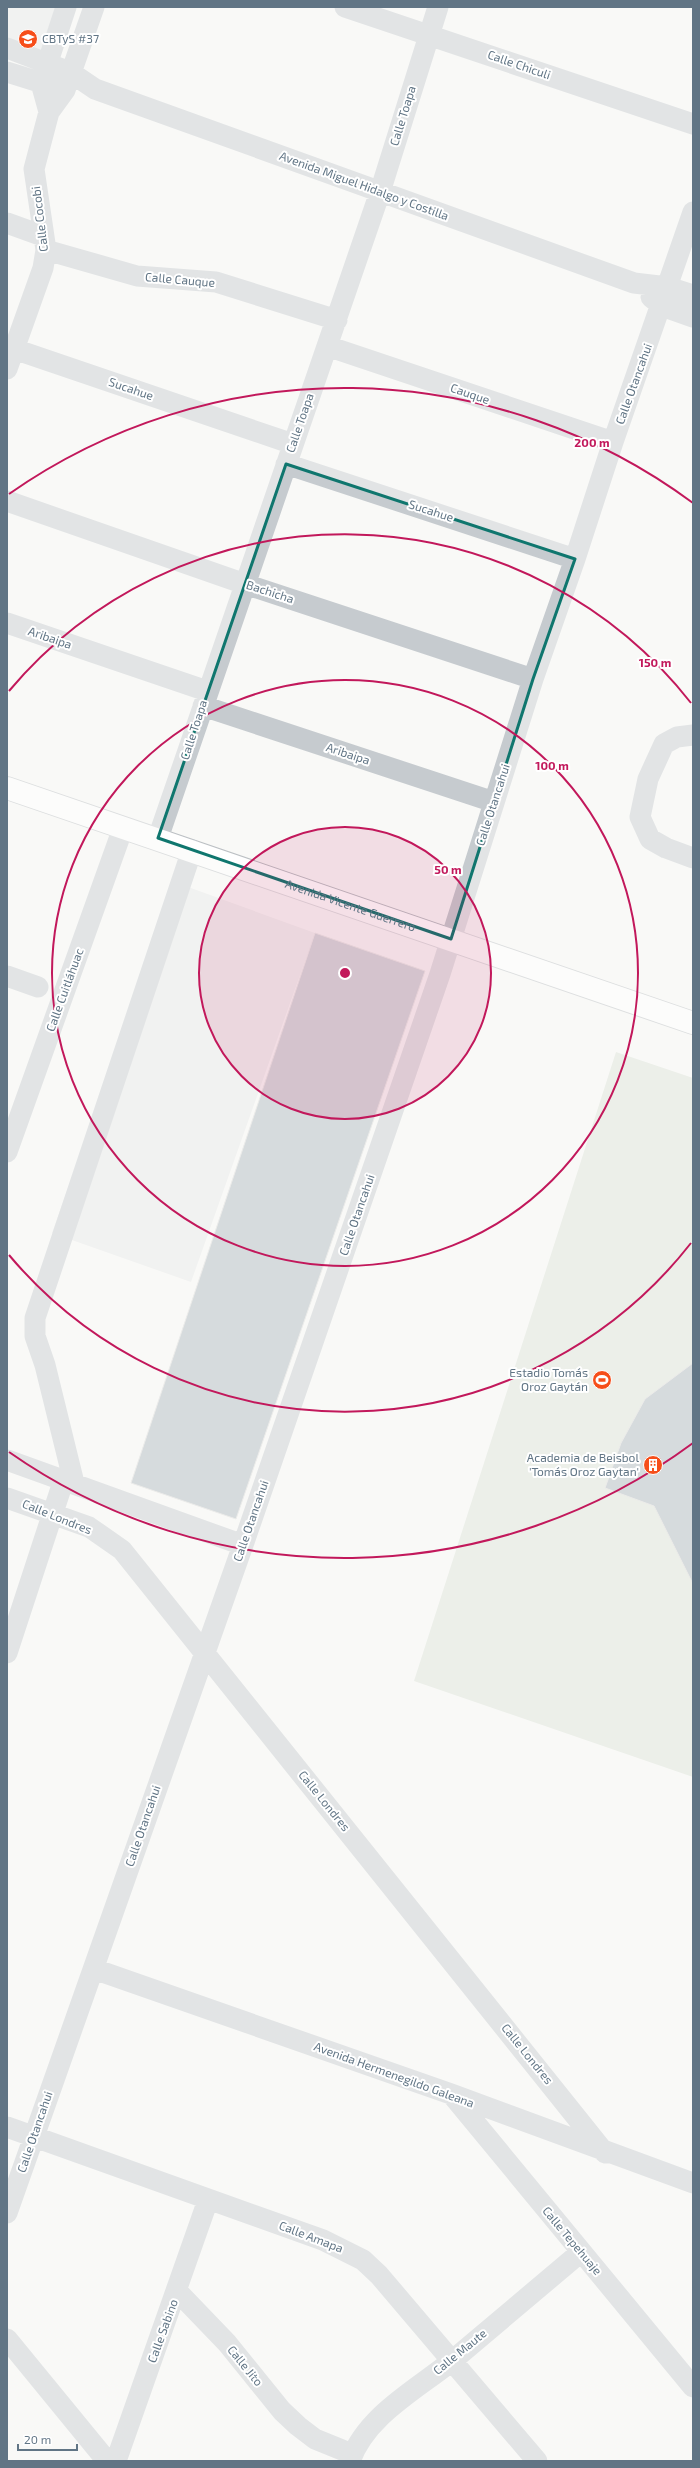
<svg xmlns="http://www.w3.org/2000/svg" width="700" height="2468" font-family="'Exo 2',sans-serif">
<rect width="100%" height="100%" fill="#f9f9f7"/>
<path fill="#e7e8e8" d="M7 7H56L47 33 63 75 7 45Z
M177 883 315 933 191 1282 52 1233Z"/>
<path fill="#dbe2d7" d="M616 1052 693 1078V1777L414 1681Z"/>
<path fill="#acb6bd" stroke="#dbdbd9" d="M315 933 425 971 236 1519 131 1483Z
M693 1363V1584L654 1506 605 1488 621 1443 645 1399Z"/>
<g fill="none" stroke-linecap="round" stroke-linejoin="round">
<defs>
<g id="major">
<path id="s1" d="M7 788 693 1023"/>
</g>
</defs>
<use href="#major" stroke="#bcc0c4" stroke-width="24"/>
<path stroke="#c6cbcf" stroke-width="21" d="M345 7 693 124
M7 48 70 72 95 89 634 283 668 287 693 295
M7 72 55 87
M49 112 41 83 66 7
M7 223 43 236
M46 250 137 276 216 282 337 320
M651 297 662 306 693 317
M327 346 613 442
M14 349 293 444
M7 369 43 268 46 250 34 169 49 112 65 90 94 7
M286 464 575 559
M7 501 245 584 533 679
M7 623 207 691
M203 706 494 802
M693 735 677 737 664 744 648 779 640 817 650 839 666 848 693 858
M158 838 380 192 438 7
M7 976 38 987
M7 1152 123 828
M7 1460 243 1545
M74 1483 45 1365 35 1336V1318L192 850
M7 1498 89 1527 122 1550 605 2153
M7 1653 64 1479
M94 1969 451 2094 693 2183
M453 2096 693 2387
M7 2127 323 2240 363 2260 379 2275 537 2461
M7 2213 243 1545 440 974 533 679 575 559 613 442 693 212
M177 2291 227 2343 282 2411 298 2426 315 2439 352 2454
M7 2339 107 2461
M116 2461 208 2200
M350 2461C367 2415 416 2390 453 2360 496 2324 538 2288 581 2252"/>
<use href="#major" stroke="#fff" stroke-width="22"/>
</g>
<path d="M0 0H700V2468H0ZM286 464 575 559 533 679 451 939 158 838Z" fill="#f9f9f7" fill-opacity=".55" fill-rule="evenodd"/>
<path fill="none" stroke="#0f766e" stroke-width="3" stroke-linejoin="round" d="M286 464 575 559 533 679 451 939 158 838Z"/>
<circle cx="345" cy="973" r="146" fill="#c2185b" fill-opacity=".12"/>
<g fill="none" stroke="#c2185b" stroke-width="2">
<circle cx="345" cy="973" r="146"/>
<circle cx="345" cy="973" r="293"/>
<path d="M691 1243A439 439 0 0 1 9 1255M9 691A439 439 0 0 1 691 703"/>
<path d="M693 1443A585 585 0 0 1 9 1452M9 494A585 585 0 0 1 693 503"/>
</g>
<defs>
<symbol id="school-disc" viewBox="-11 -11 22 22"><circle r="9.5" fill="#f64e1a" stroke="#fff"/><path d="M0-5L7-2L0 1L-7-2ZM-4 1L0 2.5L4 1V4Q0 6-4 4Z" fill="#fff"/></symbol>
<symbol id="stadium-disc" viewBox="-11 -11 22 22"><circle r="9.5" fill="#f64e1a" stroke="#fff"/><path d="M0-5a6.5 5 0 1 0 0 10a6.5 5 0 1 0 0-10ZM-3.5-1.8h7v3.6h-7Z" fill="#fff"/></symbol>
<symbol id="building-disc" viewBox="-11 -11 22 22"><circle r="9.5" fill="#f64e1a" stroke="#fff"/><path d="M-4-6H4V6H1V3H-1V6H-4ZM-2.5-4.3h1.7v1.8h-1.7ZM.8-4.3h1.7v1.8H.8ZM-2.5-1h1.7V.8h-1.7ZM.8-1h1.7V.8H.8Z" fill="#fff"/></symbol>
</defs>
<g fill-rule="evenodd">
<use href="#school-disc" x="17" y="28" width="22" height="22"/>
<use href="#stadium-disc" x="591" y="1369" width="22" height="22"/>
<use href="#building-disc" x="642" y="1454" width="22" height="22"/>
</g>
<g text-anchor="middle" stroke-width="4" stroke-linejoin="round" paint-order="stroke">
<g font-size="12" fill="#617585" stroke="#fff" text-anchor="end">
<text x="42" y="43" text-anchor="start">CBTyS #37</text>
<text x="588" y="1377">Estadio Tomás<tspan x="588" dy="14">Oroz Gaytán</tspan></text>
<text x="639" y="1462">Academia de Beisbol<tspan x="639" dy="14">'Tomás Oroz Gaytan'</tspan></text>
</g>
<g font-size="12" fill="#617585" stroke="#fff">
<text transform="translate(519 65) rotate(19)" y="4">Calle Chiculi</text>
<text transform="translate(403 116) rotate(-73)" y="4">Calle Toapa</text>
<text transform="translate(364 186) rotate(20)" y="4">Avenida Miguel Hidalgo y Costilla</text>
<text transform="translate(40 219) rotate(-97)" y="4">Calle Cocobi</text>
<text transform="translate(180 280) rotate(5)" y="4">Calle Cauque</text>
<text transform="translate(634 384) rotate(-70)" y="4">Calle Otancahui</text>
<text transform="translate(131 389) rotate(19)" y="4">Sucahue</text>
<text transform="translate(470 394) rotate(19)" y="4">Cauque</text>
<text transform="translate(300 423) rotate(-71)" y="4">Calle Toapa</text>
<text transform="translate(431 511) rotate(18)" y="4">Sucahue</text>
<text transform="translate(270 592) rotate(18)" y="4">Bachicha</text>
<text transform="translate(50 638) rotate(19)" y="4">Aribaipa</text>
<text transform="translate(194 730) rotate(-72)" y="4">Calle Toapa</text>
<text transform="translate(348 754) rotate(18)" y="4">Aribaipa</text>
<text transform="translate(493 805) rotate(-72)" y="4">Calle Otancahui</text>
<text dy="4" stroke="none"><textPath href="#s1" startOffset="363">Avenida Vicente Guerrero</textPath></text>
<text transform="translate(65 990) rotate(-70)" y="4">Calle Cuitláhuac</text>
<text transform="translate(357 1215) rotate(-71)" y="4">Calle Otancahui</text>
<text transform="translate(57 1517) rotate(22)" y="4">Calle Londres</text>
<text transform="translate(251 1521) rotate(-71)" y="4">Calle Otancahui</text>
<text transform="translate(324 1801) rotate(51)" y="4">Calle Londres</text>
<text transform="translate(143 1826) rotate(-71)" y="4">Calle Otancahui</text>
<text transform="translate(527 2054) rotate(51)" y="4">Calle Londres</text>
<text transform="translate(394 2075) rotate(20)" y="4">Avenida Hermenegildo Galeana</text>
<text transform="translate(35 2132) rotate(-71)" y="4">Calle Otancahui</text>
<text transform="translate(311 2237) rotate(21)" y="4">Calle Amapa</text>
<text transform="translate(572 2241) rotate(50)" y="4">Calle Tepehuaje</text>
<text transform="translate(163 2331) rotate(-70)" y="4">Calle Sabino</text>
<text transform="translate(460 2352) rotate(-39)" y="4">Calle Maute</text>
<text transform="translate(245 2366) rotate(51)" y="4">Calle Jito</text>
</g>
</g>
<circle cx="345" cy="973" r="6" fill="#c2185b" stroke="#fff" stroke-width="2"/>
<g font-size="12" text-anchor="middle" font-weight="bold" fill="#c2185b" stroke="#fff" stroke-width="4" stroke-linejoin="round" paint-order="stroke">
<text x="592" y="447">200 m</text>
<text x="655" y="667">150 m</text>
<text x="552" y="770">100 m</text>
<text x="448" y="874">50 m</text>
</g>
<rect width="700" height="2468" fill="none" stroke="#617585" stroke-width="16"/>
<path d="M18 2444v6h59v-6" fill="none" stroke="#617585" stroke-width="2"/>
<text x="24" y="2444" font-size="12" fill="#617585" stroke="#ffffff" stroke-width="3" paint-order="stroke">20 m</text>
</svg>
